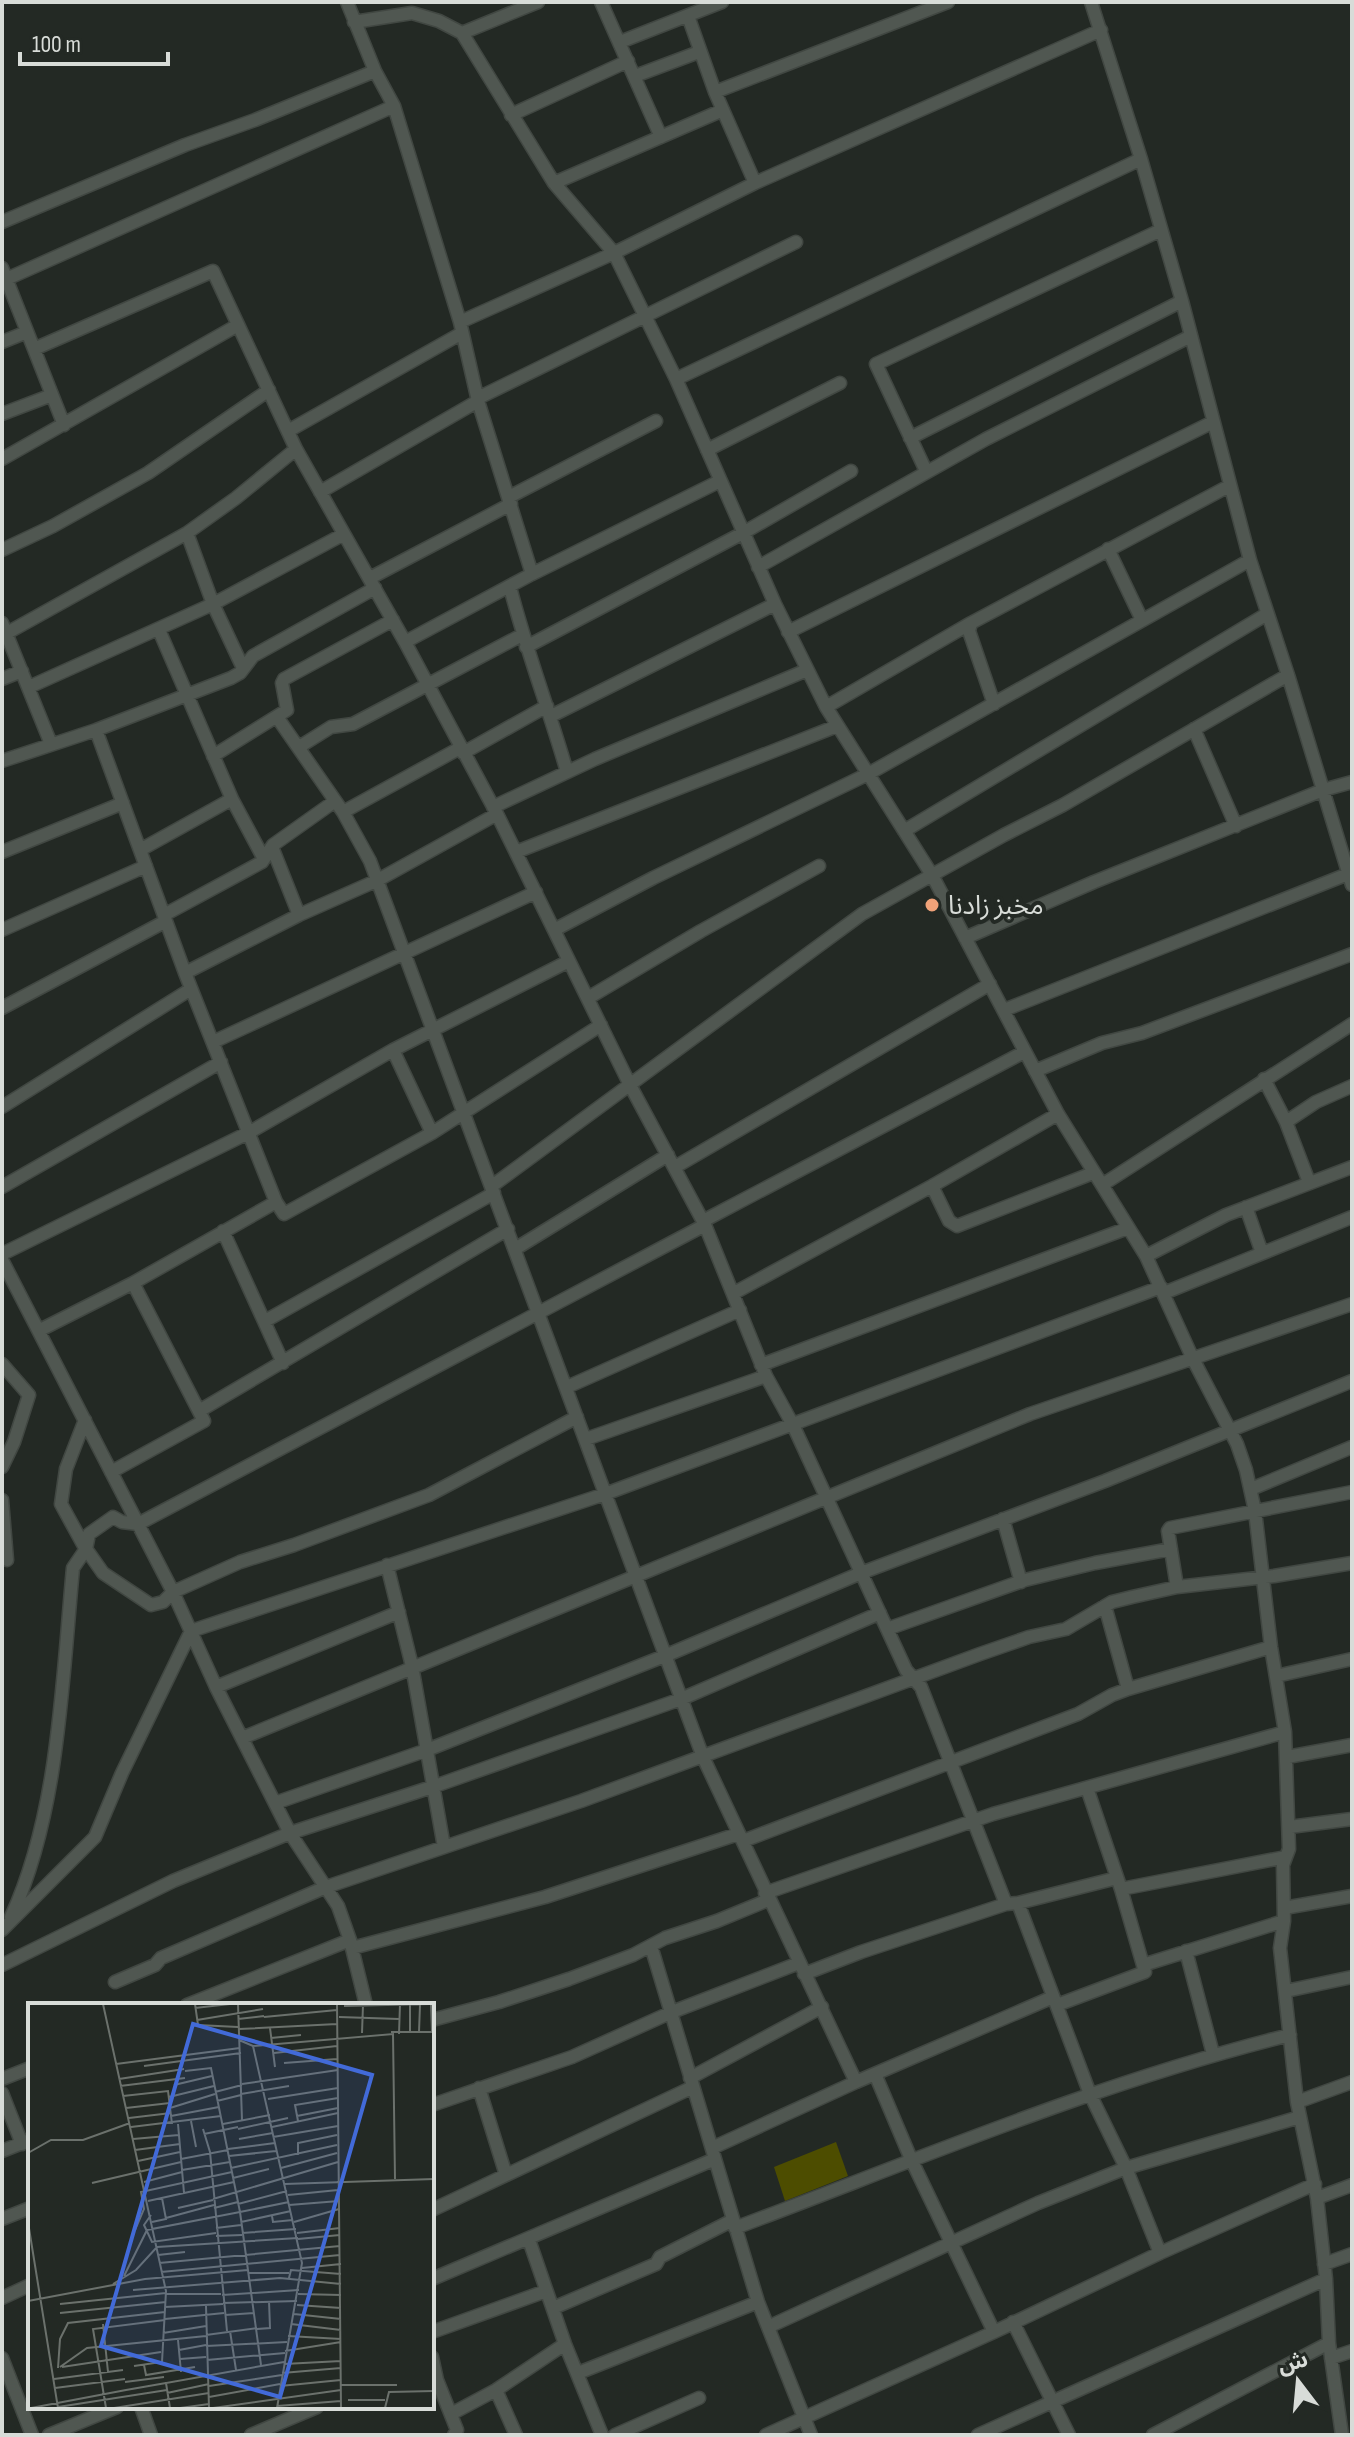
<svg xmlns="http://www.w3.org/2000/svg" width="1354" height="2437" font-family="'Sofia Sans Condensed','Noto Sans Arabic',sans-serif">
<rect width="100%" height="100%" fill="#232924"/>
<path fill="#4d4d00" d="M836 2142 848 2176 785 2201 774 2167Z"/>
<g fill="none" stroke-linecap="round" stroke-linejoin="round">
<defs>
<path id="minor" d="M347 2 375 71 394 106 460 322 478 401 532 574
M601 2 661 137
M1091 2 1141 159 1182 301 1250 560 1288 675 1352 885
M688 16 715 92 755 183
M354 22 412 13 439 21 462 33 554 183 614 253 676 379 775 604 826 707 932 875 1058 1114 1146 1256 1193 1359 1237 1444 1246 1470 1255 1511 1271 1647 1285 1732 1289 1849 1283 1865 1284 1921 1280 1948 1297 2102 1317 2198 1326 2279 1329 2343 1342 2435
M462 33 538 2
M620 42 722 2
M635 76 699 52
M715 92 948 2
M511 115 628 61
M554 183 723 110
M2 222 185 145 255 120 375 71
M2 268 64 425
M2 281 394 106
M460 322 614 253 755 183 1101 30
M2 342 27 332
M34 349 213 271 296 449 405 642 497 814 630 1085 705 1225 766 1376 793 1425 906 1670 921 1687 1006 1904
M676 379 1141 159
M478 398 796 242
M2 414 52 395
M288 431 462 333
M910 438 1182 301
M707 450 840 383
M2 459 238 325
M926 471 876 364 1161 230
M320 492 478 401
M509 497 656 421
M187 533 213 604 243 668
M1108 549 1142 620
M2 550 53 526 148 473 269 390
M758 567 986 439 1191 336
M370 578 511 504
M510 587C526 650 549 709 567 772
M2 623 51 744
M159 630 232 799 264 859
M788 632 1213 422
M7 633 187 533 236 498 296 449
M405 642 532 574 720 481
M526 647 743 533 851 471
M2 679 22 671
M29 687 213 604 344 534
M994 704 969 631 971 623 1229 486
M826 707 971 623
M551 716 775 604
M277 717 343 812 370 861 703 1757 856 2082
M1194 729 1236 826
M96 730 185 973 276 1202 284 1214 432 1133 601 1025
M299 747 331 727 353 724 522 635
M463 753 547 706
M213 756 287 710 282 683 284 679 393 620
M2 761 96 730 231 678 240 673 253 656 375 588
M493 807 595 759 807 670
M343 812 460 748
M904 831 1267 614
M272 847 299 915
M140 850 232 799
M2 852 123 803
M516 852 837 726
M164 915 262 862 273 845 335 801
M2 930 146 866
M554 930 653 878 868 774 1250 560
M965 938 1094 882 1323 790 1352 782
M185 973 299 915 378 880 497 814
M588 998 701 931 819 866
M2 1008 166 921
M1004 1010 1348 874
M213 1042 536 892
M393 1050 432 1133
M1035 1071 1102 1043 1142 1033 1352 954
M1264 1079 1286 1122 1309 1182
M2 1107 191 989
M1286 1122 1316 1102 1352 1086
M675 1167 990 984
M1102 1185 1352 1024
M492 1186 862 914 1004 835 1063 805 1288 675
M932 1186 949 1221 957 1226 1093 1173
M2 1187 221 1062
M1246 1207 1262 1253
M703 1221 1024 1052
M223 1231 283 1363
M515 1249 668 1155
M2 1254 250 1132 393 1050 569 961
M1146 1256 1226 1215 1352 1167
M2 1260 173 1592 216 1687 290 1833 338 1906 350 1940 366 2005
M734 1293 932 1186 1058 1114
M1164 1293 1352 1217
M265 1321 494 1193
M40 1330 133 1283 276 1202
M2 1364 29 1395 14 1442 2 1467
M761 1365 1128 1228
M567 1387 740 1310
M199 1411 508 1229
M85 1420 66 1469 61 1504 84 1546 103 1573 151 1605 163 1602 173 1592 240 1562 294 1545 429 1495 577 1417
M586 1439 766 1376
M111 1472 204 1421 133 1283
M1251 1489 1352 1447
M2 1500 7 1560
M1003 1519 1021 1582
M387 1565 412 1666 444 1847
M1177 1587 1168 1531 1170 1528 1352 1492
M1105 1606 1128 1689
M887 1629 1025 1580 1095 1563 1171 1549
M1276 1676 1352 1659
M216 1687 399 1612
M242 1738 1030 1414 1352 1304
M1287 1757 1352 1745
M275 1803 427 1750 667 1655 861 1573 1105 1481 1352 1381
M1289 1827 1352 1819
M743 1841 1078 1714 1112 1695 1128 1689 1271 1647
M1121 1889 1286 1857
M765 1893 993 1814 1285 1732
M1018 1903 1117 1878
M1284 1908 1352 1896
M11 1917C59 1813 62 1682 73 1568L86 1549 89 1534 113 1517 122 1522 138 1524 705 1225
M2 1930 95 1837 122 1773 191 1631 605 1494 1161 1287
M651 1946 758 2302 811 2435
M352 1948 545 1897 738 1834
M1186 1951 1213 2054
M2 1965 173 1881 290 1833 432 1787 681 1699 880 1613
M1143 1965 1284 1921
M804 1974 861 1952 1006 1904 1018 1903 1090 2094 1126 2168 1160 2253
M115 1982 155 1965 161 1958 326 1887 581 1801 980 1654 1029 1637 1066 1629 1112 1602 1132 1597 1177 1587 1274 1576 1352 1563
M1286 1991 1352 1977
M187 2005 350 1940
M1057 2005 1145 1972 1121 1889 1087 1788
M432 2020 499 2002 569 1979 633 1955 665 1938 717 1921 768 1900
M875 2074 911 2159 994 2332
M690 2078 822 2007
M2 2079 30 2068
M479 2088 506 2175
M2 2093 22 2144
M1297 2102 1352 2082
M432 2105 572 2057 672 2012 799 1963
M712 2148 856 2082 1053 1997
M2 2151 30 2140
M1317 2198 1352 2185
M432 2210 693 2087
M2 2219 30 2208
M735 2228C919 2159 1099 2082 1290 2035
M529 2240 565 2344 602 2435
M1324 2264 1352 2254
M432 2279 715 2159
M2 2298 30 2285
M553 2308 656 2264 660 2257 733 2220
M1013 2322 1069 2435
M768 2327 1038 2203 1126 2168 1300 2117
M432 2332 546 2291
M432 2357 437 2380 457 2430 454 2435
M2 2358 32 2435
M1331 2358 1352 2351
M578 2373 758 2302
M496 2390 516 2435
M141 2407 151 2435
M451 2414 496 2390 565 2344
M49 2435 117 2407
M251 2435 317 2407
M615 2435 699 2398
M766 2435 994 2332 1160 2253 1315 2184
M978 2435 1326 2279
M1153 2435 1329 2343"/>
</defs>
<use href="#minor" stroke="#414742" stroke-width="15"/>
<use href="#minor" stroke="#505751" stroke-width="12"/>
</g>
<circle fill="#f0a279" stroke="#232924" stroke-width="3" cx="932" cy="905" r="8"/>
<g text-anchor="middle" stroke-width="8" stroke-linejoin="round" paint-order="stroke">
<g font-size="26" fill="#d8dcd8" stroke="#232924" text-anchor="start">
<text x="948" y="914">مخبز زادنا</text>
</g>
</g>
<g transform="translate(28 2003)">
<rect width="406" height="406" fill="#232924"/>
<path fill="none" stroke="#6b716c" stroke-width="2" d="M75 1 138 288 134 359 106 363M167 1 170 22 210 24M210 1 214 117M309 1 313 405M403 1 404 29M316 3 402 1M167 5 202 1M236 14 309 7M311 14 371 16M210 16 236 13M169 17 235 6M242 25 247 64M211 26 309 21M363 29H406M382 29V1M391 29 392 2M334 30 335 2M371 31 372 1M243 35 273 32M211 37 225 43 365 31 367 176M225 43 274 260 249 405M246 50 309 43M256 60 309 56M88 61 212 45M116 63 213 50M157 68 183 65 212 209 233 362M91 76 156 66M214 81 310 67M146 82 184 73M92 83 157 75M187 89 214 82M213 91 261 83M95 93 140 88 144 121M141 94 186 83M240 96 310 85M189 98 213 92M98 105 142 100M142 105 187 91M143 113 191 104M269 113 310 105M101 115 143 110M163 118 168 144M270 118 267 102 310 95M150 121 156 190M195 121 242 112M103 124 193 113M244 124 310 110M175 126 182 149 199 328M210 126 260 115M176 131 210 124M245 134 310 123M105 136 151 132M211 136 245 130M200 146 247 140M107 147 152 141M0 150 23 137H55L102 120M270 152V140L309 132M201 153 248 148M153 156 200 147M110 158 152 149M203 165 309 142M253 165 309 150M154 167 202 159M205 175 241 166M116 179 154 169M64 180 153 159M257 181 406 176M260 192 310 187M185 196 310 159M120 198 206 179M210 201 259 188M261 202 311 198M150 205 185 197M186 205 210 199M212 209 261 199M123 212 116 222 124 239 188 230M244 213 245 219 265 217M138 215 186 202M0 219 30 405M124 219 138 216 134 195M213 219 263 208M266 219 311 206M188 225 213 222M107 227 116 206 113 189 204 169M214 230 268 226M269 230 312 225M188 233 214 232M270 236 312 232M130 252 157 249M131 260 312 243M274 265 313 261M133 269 312 252M221 270H261M96 273 119 227 212 209M261 275 263 267 313 271M85 281 108 267 129 244 270 235M105 287 252 275 313 281M138 291H193M270 291 313 292M194 292 271 287M0 298 117 276 220 267M195 300 269 298M32 301 138 290M269 302 313 305M178 303 181 405M137 304 195 301M32 310 138 299M266 311 313 316M197 312 226 310M137 316 196 310M75 321 80 369M263 321 313 327M229 326 242 325 241 298M202 328 208 367M135 330 178 323M178 332 229 325M260 333 313 336M150 337 153 369M178 343 259 339M151 347 178 342M257 348 313 339M152 356 178 354M179 357 257 350M256 361 313 358M116 362 118 372 167 364M32 364 59 345 178 333M34 364 133 349M30 365 32 336 40 320 137 309M254 370 313 365M26 376 95 367M97 379 136 374M313 382H369M181 383 254 372M252 383 313 377M27 385 97 376M98 387 138 380M139 390 181 381M181 394 252 381M320 397H357M249 403 313 398M30 404 139 387M3 405 98 387M78 405 65 326 137 317M86 405 181 390M142 405 138 380 256 359M152 405 181 401M185 405 313 387M357 405 361 389 406 388"/>
<path fill="#426ad8" fill-opacity="0.15" stroke="#426ad8" stroke-width="4" d="M165 21 344 72 252 394 73 343Z"/>
<rect width="406" height="406" fill="none" stroke="#d8dcd8" stroke-width="4"/>
</g>
<rect width="1354" height="2437" fill="none" stroke="#d8dcd8" stroke-width="8"/>
<g transform="translate(1298 2381) rotate(344)" stroke="#232924" stroke-width="6" paint-order="stroke">
<path d="M0-6L14 30L0 20L-14 30Z" fill="#d8dcd8"/>
<text y="-12" font-size="22" font-weight="bold" text-anchor="middle" fill="#d8dcd8">ش</text>
</g>
<path d="M20 52v12h148v-12" fill="none" stroke="#d8dcd8" stroke-width="4"/>
<text x="32" y="52" font-size="24" fill="#d8dcd8" stroke="#232924" stroke-width="6" paint-order="stroke">100 m</text>
</svg>
